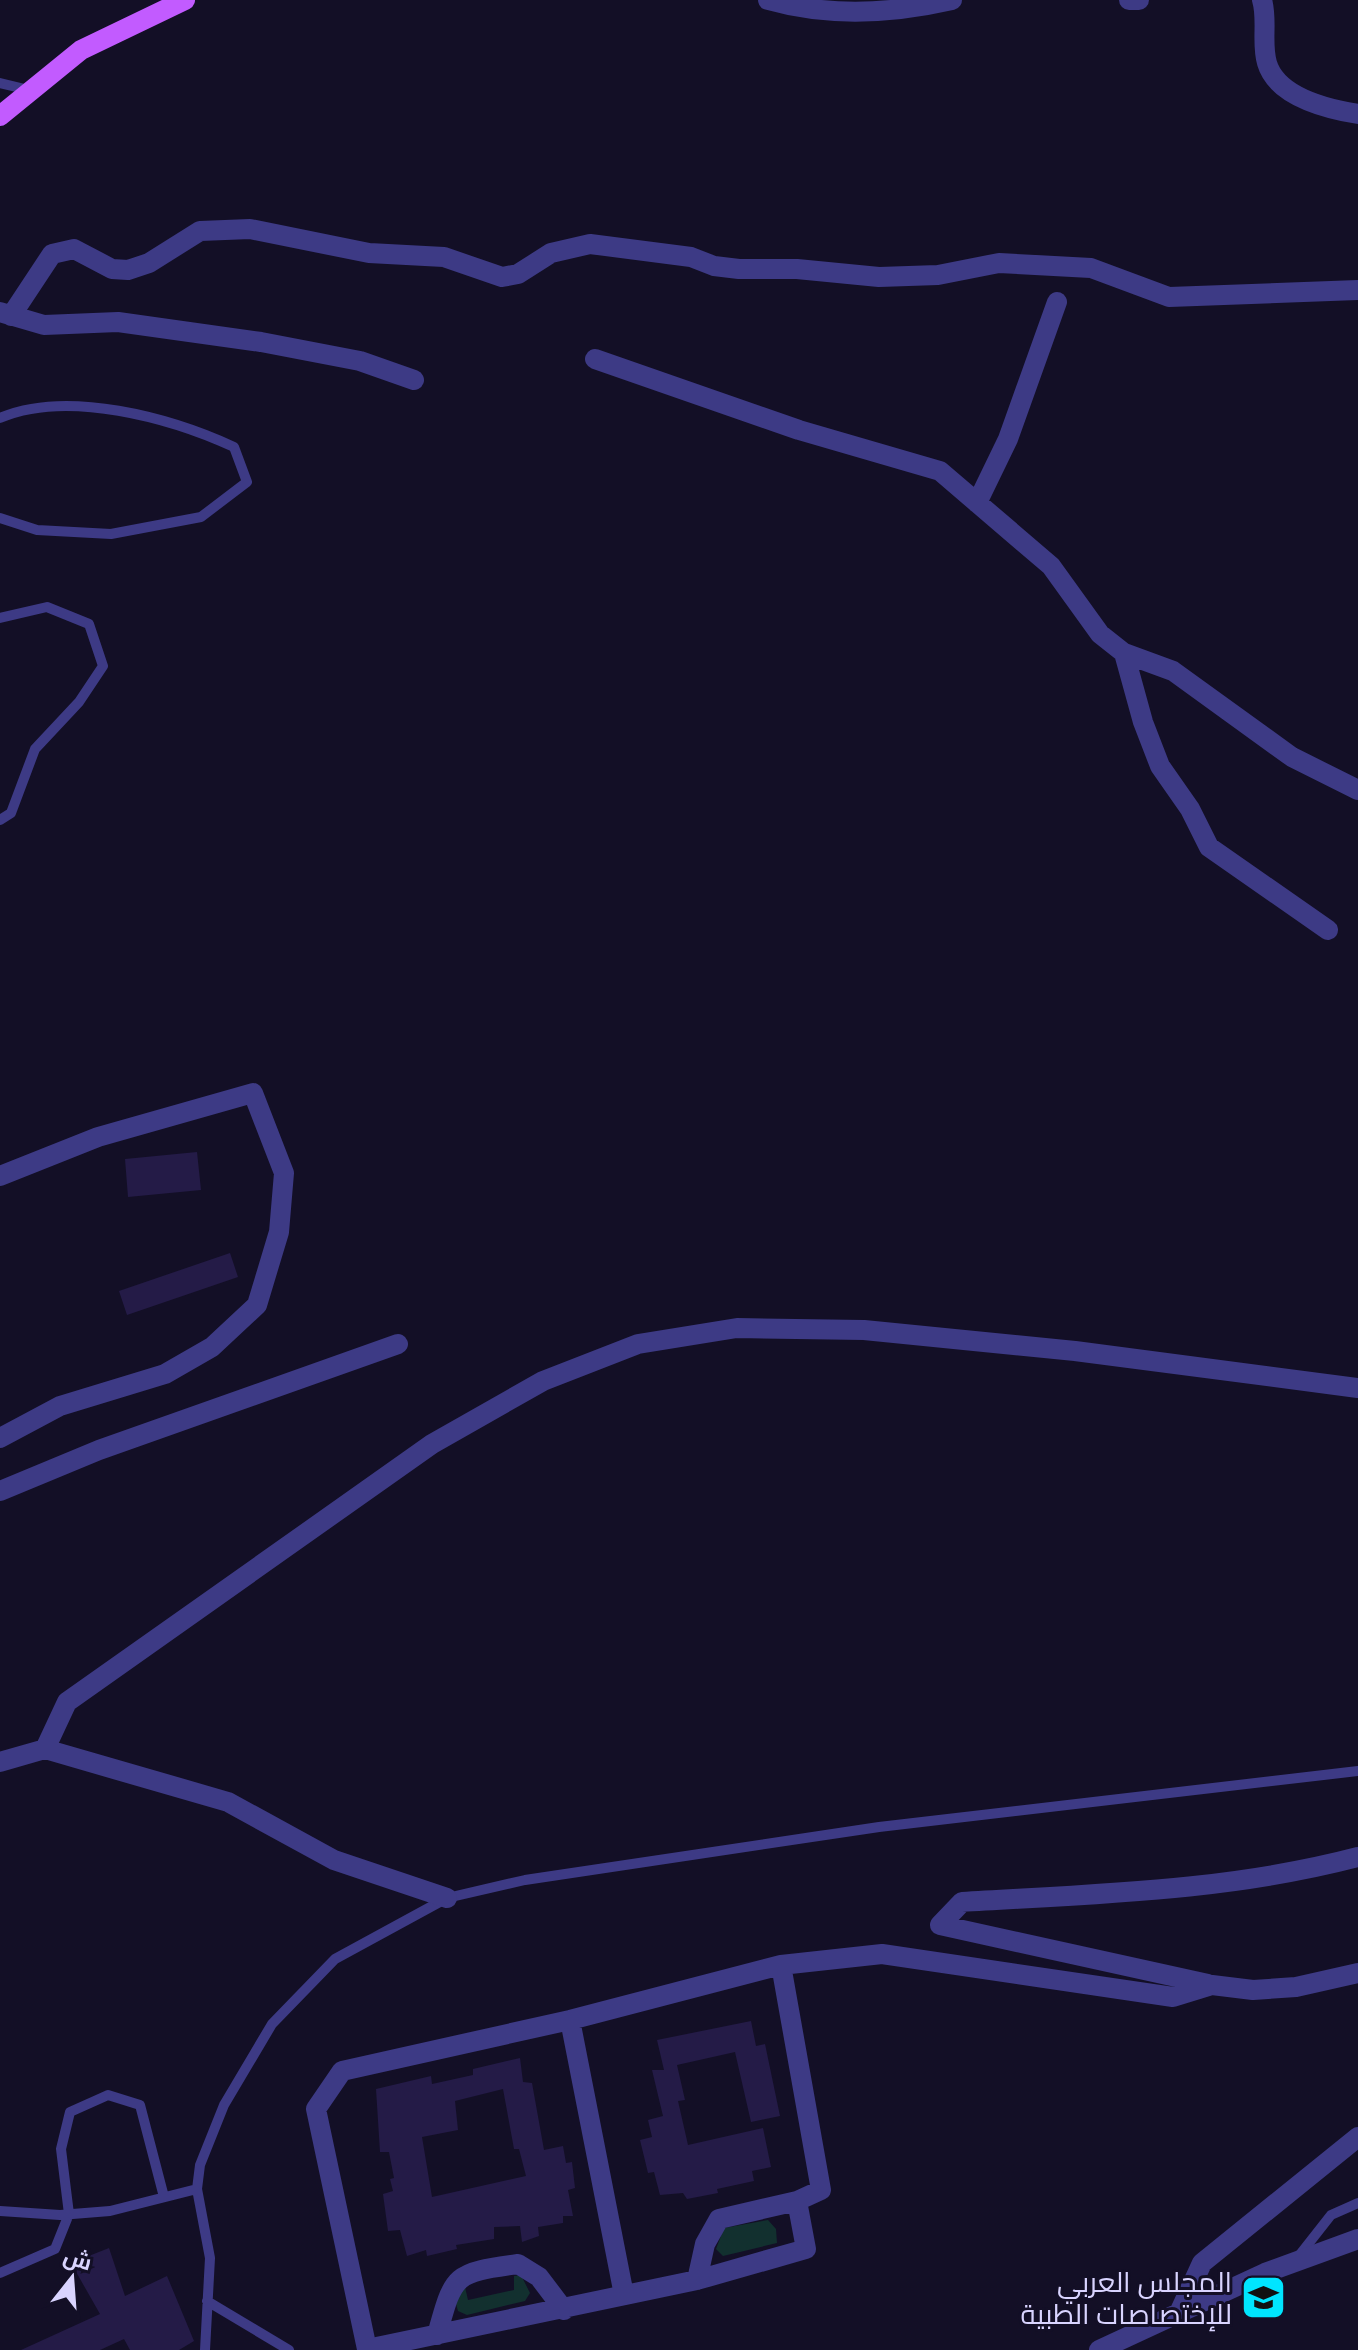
<svg xmlns="http://www.w3.org/2000/svg" width="1358" height="2350" font-family="'Public Sans',Cairo,sans-serif">
<rect width="100%" height="100%" fill="#130f26"/>
<path fill="#12302f" d="M768 2220 776 2229 777 2243 723 2256 716 2249 724 2228Z
M521 2275 530 2293 525 2301 467 2315 458 2311 456 2304 462 2288 465 2287 468 2300 514 2290V2276Z"/>
<path fill="#241b47" fill-rule="evenodd" d="M197 1152 201 1190 128 1197 125 1159Z
M230 1253 238 1277 127 1315 119 1291Z
M751 2021 756 2046 765 2044 780 2116 751 2122 735 2052 677 2065 685 2100 678 2101 688 2145 763 2128 771 2167 752 2171 754 2181 717 2189 718 2193 687 2199 683 2193 660 2195 654 2172 648 2173 640 2140 652 2137 648 2120 663 2116 652 2070H664L657 2040Z
M520 2058 523 2082 532 2083 544 2150 563 2146 566 2163 572 2162 575 2188 568 2190 573 2216H563V2223L538 2227 539 2236 522 2242 520 2226 494 2227V2239L456 2245 457 2249 427 2256 426 2250 407 2256 400 2230 388 2231 383 2194 393 2191 390 2179 394 2178 389 2152H380L376 2089 431 2076 432 2084 473 2075V2069ZM503 2089 514 2149H519L526 2176 432 2197 422 2137 458 2130 455 2101Z
M109 2248 125 2296 167 2276 194 2341 179 2350H130L124 2339 100 2350H21L100 2314 71 2263Z"/>
<g fill="none" stroke-linecap="round" stroke-linejoin="round">
<path stroke="#3d3a85" stroke-width="10" d="M0 83 29 90
M0 418C67 389 171 418 234 447L247 482 201 517 111 534 37 530 0 518
M0 618 47 607 89 624 103 666 79 702 35 749 11 813 0 820
M0 2211 60 2215 110 2211 197 2189
M1298 2257 1331 2215 1358 2203
M0 2273 55 2249 69 2214 61 2149 70 2112 108 2095 140 2105 164 2197
M207 2301 289 2350
M205 2350 210 2258 197 2189 200 2165 224 2105 272 2024 335 1959 447 1898 525 1880 879 1827 1358 1771"/>
<path stroke="#3d3a85" stroke-width="20" d="M768 0C828 17 891 14 952 0
M1129 0H1139
M1262 0C1268 20 1261 43 1267 63 1277 97 1328 109 1358 114
M0 312 44 325 118 322 261 342 360 361 414 380
M11 316 52 254 74 249 112 269 128 270 149 263 200 231 250 229 369 253 444 257 502 277 518 274 551 253 590 244 691 257 714 266 739 269H797L879 277 938 275 999 263 1091 268 1169 297 1358 290
M595 359 799 430 940 471 1051 566 1100 634 1124 653 1173 671 1292 757 1358 790
M977 503 1008 439 1057 302
M1124 653 1143 722 1160 766 1190 809 1209 847 1328 930
M0 1176 98 1137 253 1093 284 1173 279 1232 257 1305 212 1347 165 1374 60 1406 0 1438
M0 1491 99 1450 398 1344
M45 1749 228 1802 334 1860 447 1898
M0 1762 45 1749 67 1702 432 1444 543 1381 638 1344 737 1328 864 1330 1075 1351 1358 1388
M1208 1984 940 1925 962 1902C1094 1894 1229 1891 1358 1857
M570 2020 624 2295
M797 2201 806 2249 697 2280 367 2349 316 2109 342 2071 570 2020 781 1965 882 1954 1173 1997 1212 1985 1253 1990 1296 1987 1358 1973
M697 2280 705 2244 719 2219 797 2201 821 2190 781 1965
M1179 2313 1202 2263 1358 2137
M437 2335C454 2273 454 2273 518 2264L539 2277 564 2310
M1099 2350 1265 2273 1358 2239"/>
<path stroke="#c25bff" stroke-width="20" d="M0 116 81 50 185 0"/>
</g>
<defs>
<symbol id="university-square" viewBox="-11 -11 22 22"><rect x="-9" y="-9" width="18" height="18" rx="4" fill="#00e5ff" stroke="#130f26"/><path d="M0-5L7-2L0 1L-7-2ZM-4 1L0 2.5L4 1V4Q0 6-4 4Z" fill="#111"/></symbol>
</defs>
<g fill-rule="evenodd">
<use href="#university-square" x="1238" y="2272" width="51" height="51"/>
</g>
<g text-anchor="middle" stroke-width="6" stroke-linejoin="round" paint-order="stroke">
<g font-size="28" fill="#d9d4ff" stroke="#130f26" text-anchor="end">
<text x="1232" y="2292">المجلس العربي<tspan x="1232" dy="32">للإختصاصات الطبية</tspan></text>
</g>
</g>
<g transform="translate(72 2278) rotate(17)" stroke="#130f26" stroke-width="6" paint-order="stroke">
<path d="M0-6L14 30L0 20L-14 30Z" fill="#d9d4ff"/>
<text y="-12" font-size="22" font-weight="bold" text-anchor="middle" fill="#d9d4ff">ش</text>
</g>
</svg>
